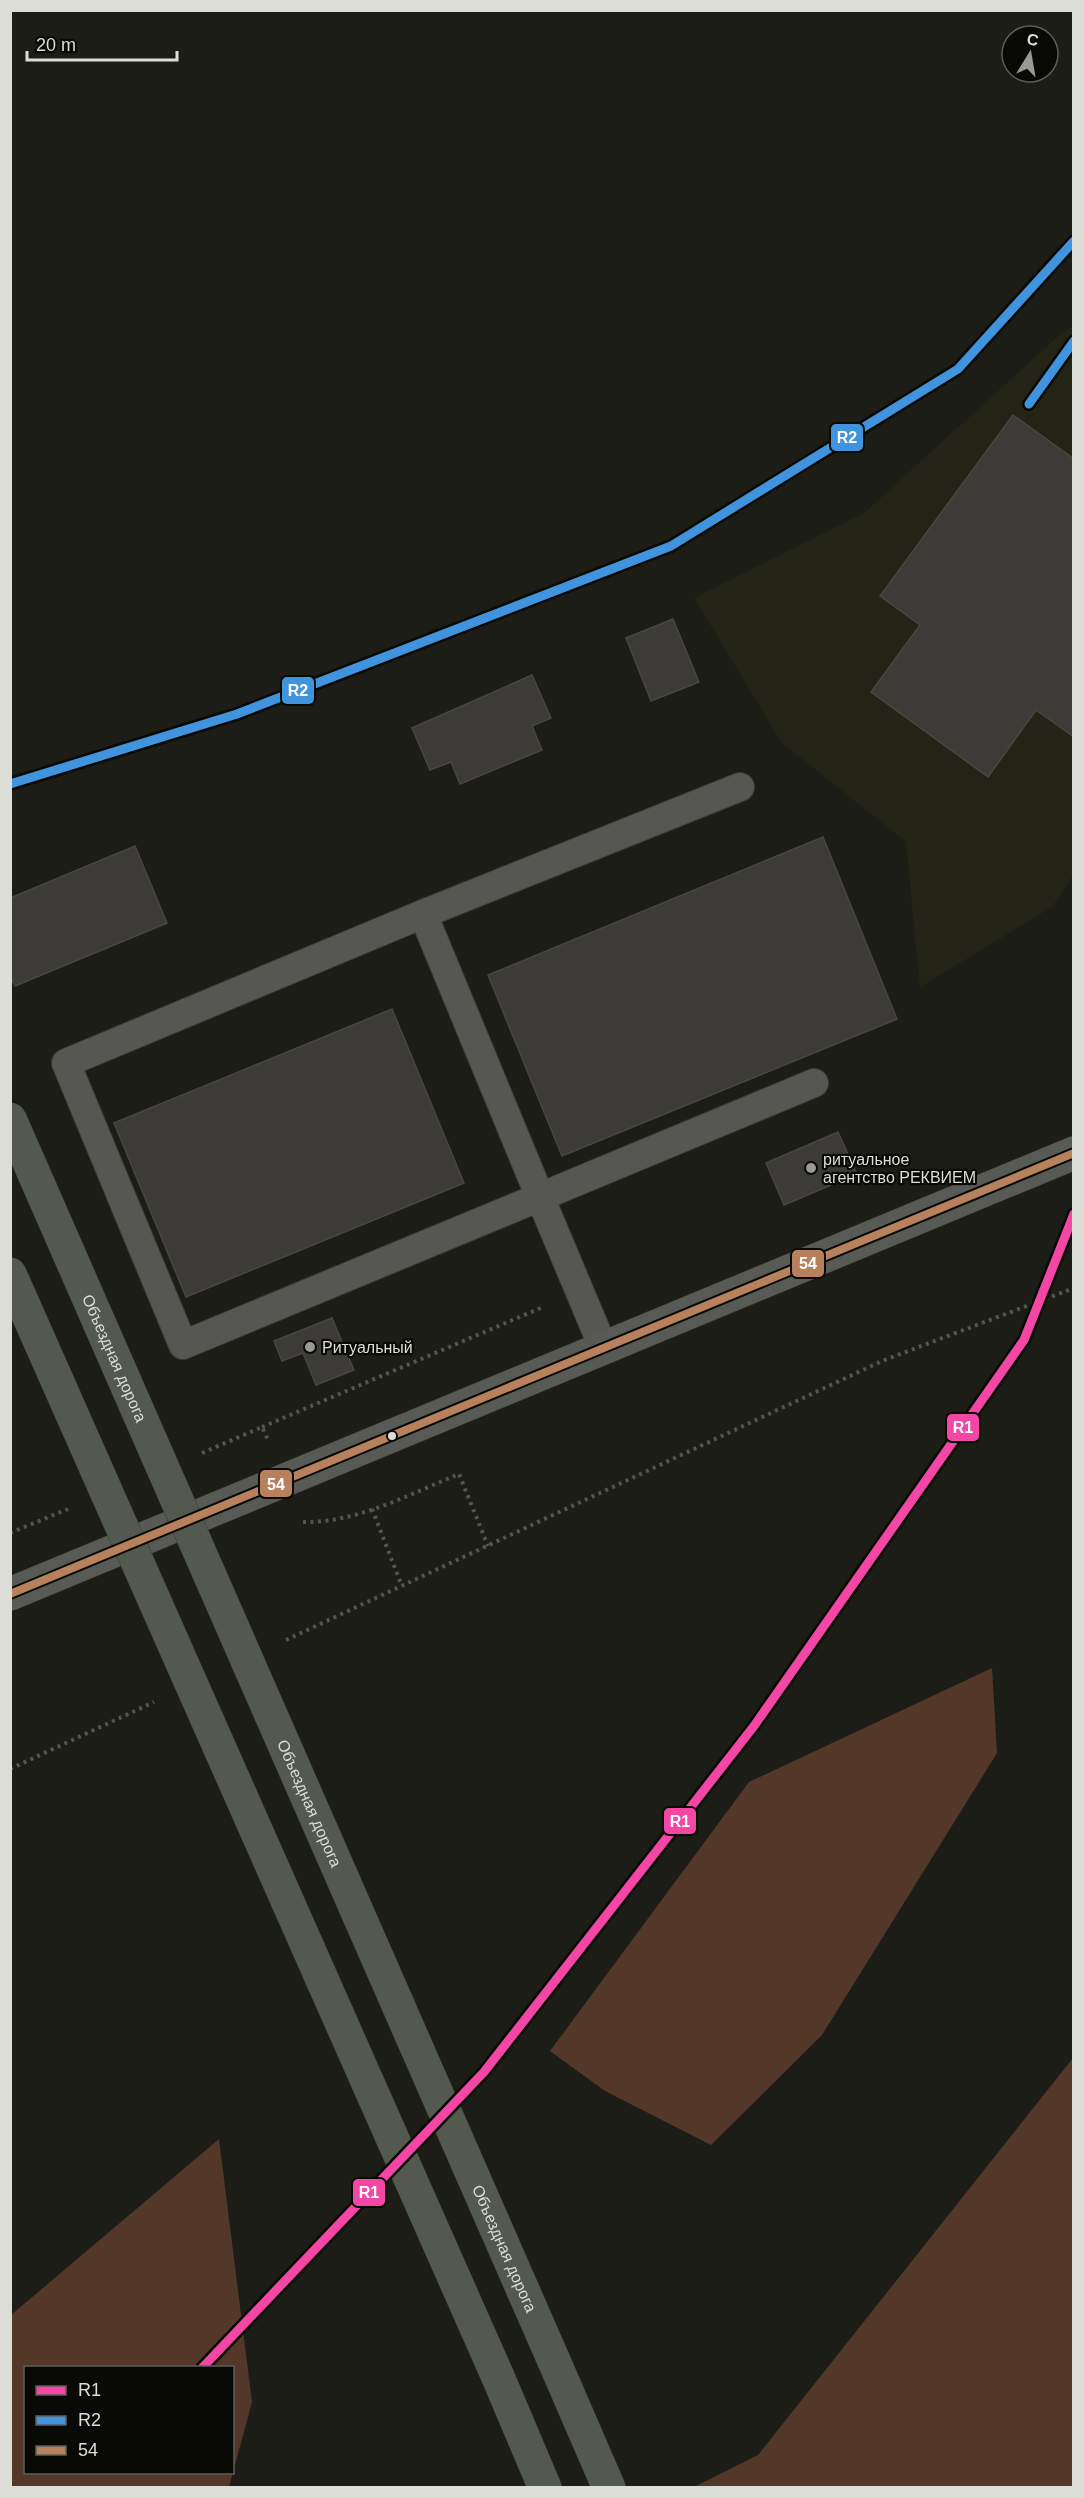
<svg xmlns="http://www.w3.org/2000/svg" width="1084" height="2498" font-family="Arial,sans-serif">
<rect width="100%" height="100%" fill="#1d1d18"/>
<path fill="#242416" d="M1073 326 1074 874 1052 907 920 987 906 842 782 743 694 598 864 513 1054 340Z"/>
<path fill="#533729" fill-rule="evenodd" d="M992 1668 997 1753 822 2035 711 2145 605 2091 550 2051 749 1782Z
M1073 2058V2487H694L758 2455Z
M219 2139 252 2402 229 2487H11V2315ZM26 2368H232V2472H26Z"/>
<path fill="#3c3b37" stroke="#474642" stroke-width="1.5" d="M1013 415 1074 459V737L1036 710 988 777 871 692 920 625 880 596Z
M673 619 699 682 651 701 626 638Z
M532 675 551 718 532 726 542 750 460 784 451 762 430 770 412 728Z
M823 837 897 1019 562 1156 488 975Z
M135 846 167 923 15 986 10 976V898Z
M392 1009 464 1183 186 1297 114 1123Z
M838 1132 857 1174 784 1205 766 1163Z
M332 1318 354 1370 316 1385 303 1353 282 1361 274 1341Z"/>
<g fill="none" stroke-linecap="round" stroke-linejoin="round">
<defs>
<path id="service" d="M423 914 540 1197 183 1345 66 1063Z
M423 914 740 787
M603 1347 540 1197 814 1083"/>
<path id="secondary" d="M10 1594 1074 1153"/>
<path id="trunk" d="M554 2361 609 2488
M498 2377 545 2488"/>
</defs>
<use href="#service" stroke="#3a3a36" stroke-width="30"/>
<use href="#secondary" stroke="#3a3a36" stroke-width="34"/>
<use href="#trunk" stroke="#3a3a36" stroke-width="34"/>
<path stroke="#545551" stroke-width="4" stroke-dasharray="3 4.5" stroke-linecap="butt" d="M262 1427 543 1307
M202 1453 262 1427 268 1440
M372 1509 402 1586
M303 1522C357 1523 410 1494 459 1474L488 1546
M10 1533 68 1509
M286 1640 882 1361 1074 1288
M10 1769 154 1702"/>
<use href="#service" stroke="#565653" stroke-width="28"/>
<use href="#secondary" stroke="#585b55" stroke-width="33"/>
<use href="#trunk" stroke="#545950" stroke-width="33"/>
<defs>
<g id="trunk-bridge">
<path id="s1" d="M10 1119 554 2361"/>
<path d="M10 1274 498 2377"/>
</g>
</defs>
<use href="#trunk-bridge" stroke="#3a3a36" stroke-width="34" stroke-linecap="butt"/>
<use href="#trunk-bridge" stroke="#545950" stroke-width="33"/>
<defs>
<path id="bus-1" d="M10 1594 1074 1153"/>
</defs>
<use href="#bus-1" stroke="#090905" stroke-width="12"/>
<use href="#bus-1" stroke="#b6815c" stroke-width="8"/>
<defs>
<path id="rail-1" d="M202 2368 484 2072 754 1726 1024 1340 1074 1214"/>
<path id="rail-2" d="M1029 404 1074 341
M10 784 237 714 671 546 958 369 1074 241"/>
</defs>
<use href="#rail-1" stroke="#090905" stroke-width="14"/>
<use href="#rail-2" stroke="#090905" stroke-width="14"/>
<use href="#rail-1" stroke="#f346a5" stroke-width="9"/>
<use href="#rail-2" stroke="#4094de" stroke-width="9"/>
</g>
<g fill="#9a9a94" stroke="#090905" stroke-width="2">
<circle cx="811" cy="1168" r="6"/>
<circle cx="310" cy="1347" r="6"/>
</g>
<circle fill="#ddddd7" stroke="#090905" stroke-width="2" cx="392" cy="1436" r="5"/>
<g text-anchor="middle" stroke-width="4.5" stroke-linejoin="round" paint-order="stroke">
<g font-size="16" fill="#ddddd7" stroke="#090905" text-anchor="start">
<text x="823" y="1165">ритуальное<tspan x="823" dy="18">агентство РЕКВИЕМ</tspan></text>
<text x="322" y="1353">Ритуальный</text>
</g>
<g font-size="16" fill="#ddddd7" stroke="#090905">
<text dy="6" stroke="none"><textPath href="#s1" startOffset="261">Объездная дорога</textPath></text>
<text dy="6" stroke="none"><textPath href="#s1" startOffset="747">Объездная дорога</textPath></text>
<text dy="6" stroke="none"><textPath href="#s1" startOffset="1233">Объездная дорога</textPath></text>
</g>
</g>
<g stroke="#090905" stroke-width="2">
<rect x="830" y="423" width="34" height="29" rx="6" fill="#4094de"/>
<rect x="281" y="676" width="34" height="29" rx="6" fill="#4094de"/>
<rect x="791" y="1249" width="34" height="29" rx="6" fill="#b6815c"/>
<rect x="946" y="1413" width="34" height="29" rx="6" fill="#f346a5"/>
<rect x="259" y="1469" width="34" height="29" rx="6" fill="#b6815c"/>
<rect x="663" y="1807" width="34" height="28" rx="6" fill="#f346a5"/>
<rect x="352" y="2178" width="34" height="29" rx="6" fill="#f346a5"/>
</g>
<g font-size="16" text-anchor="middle" font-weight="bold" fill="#fff">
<text x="847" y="443">R2</text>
<text x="298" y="696">R2</text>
<text x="808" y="1269">54</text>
<text x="963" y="1433">R1</text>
<text x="276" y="1490">54</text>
<text x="680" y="1827">R1</text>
<text x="369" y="2198">R1</text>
</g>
<rect width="1084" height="2498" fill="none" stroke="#ddddd7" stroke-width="24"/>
<rect x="24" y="2366" width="210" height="108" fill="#090905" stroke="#5e5e59" stroke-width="1.5"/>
<rect x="36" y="2386" width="30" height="9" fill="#f346a5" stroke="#5e5e59" stroke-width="1.5"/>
<text x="78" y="2396" font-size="18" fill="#ddddd7">R1</text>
<rect x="36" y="2416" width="30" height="9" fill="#4094de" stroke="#5e5e59" stroke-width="1.5"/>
<text x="78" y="2426" font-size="18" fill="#ddddd7">R2</text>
<rect x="36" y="2446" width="30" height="9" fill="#b6815c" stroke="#5e5e59" stroke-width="1.5"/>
<text x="78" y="2456" font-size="18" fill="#ddddd7">54</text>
<g transform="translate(1030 54) rotate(11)"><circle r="28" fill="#090905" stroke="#5e5e59" stroke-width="1.5"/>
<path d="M0-4.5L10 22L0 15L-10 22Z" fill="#9a9a94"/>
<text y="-9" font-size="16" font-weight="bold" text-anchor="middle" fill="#ddddd7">С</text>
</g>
<path d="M27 51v9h150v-9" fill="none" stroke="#ddddd7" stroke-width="3"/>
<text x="36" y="51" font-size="18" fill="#ddddd7" stroke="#090905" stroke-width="4.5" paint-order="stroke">20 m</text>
</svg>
